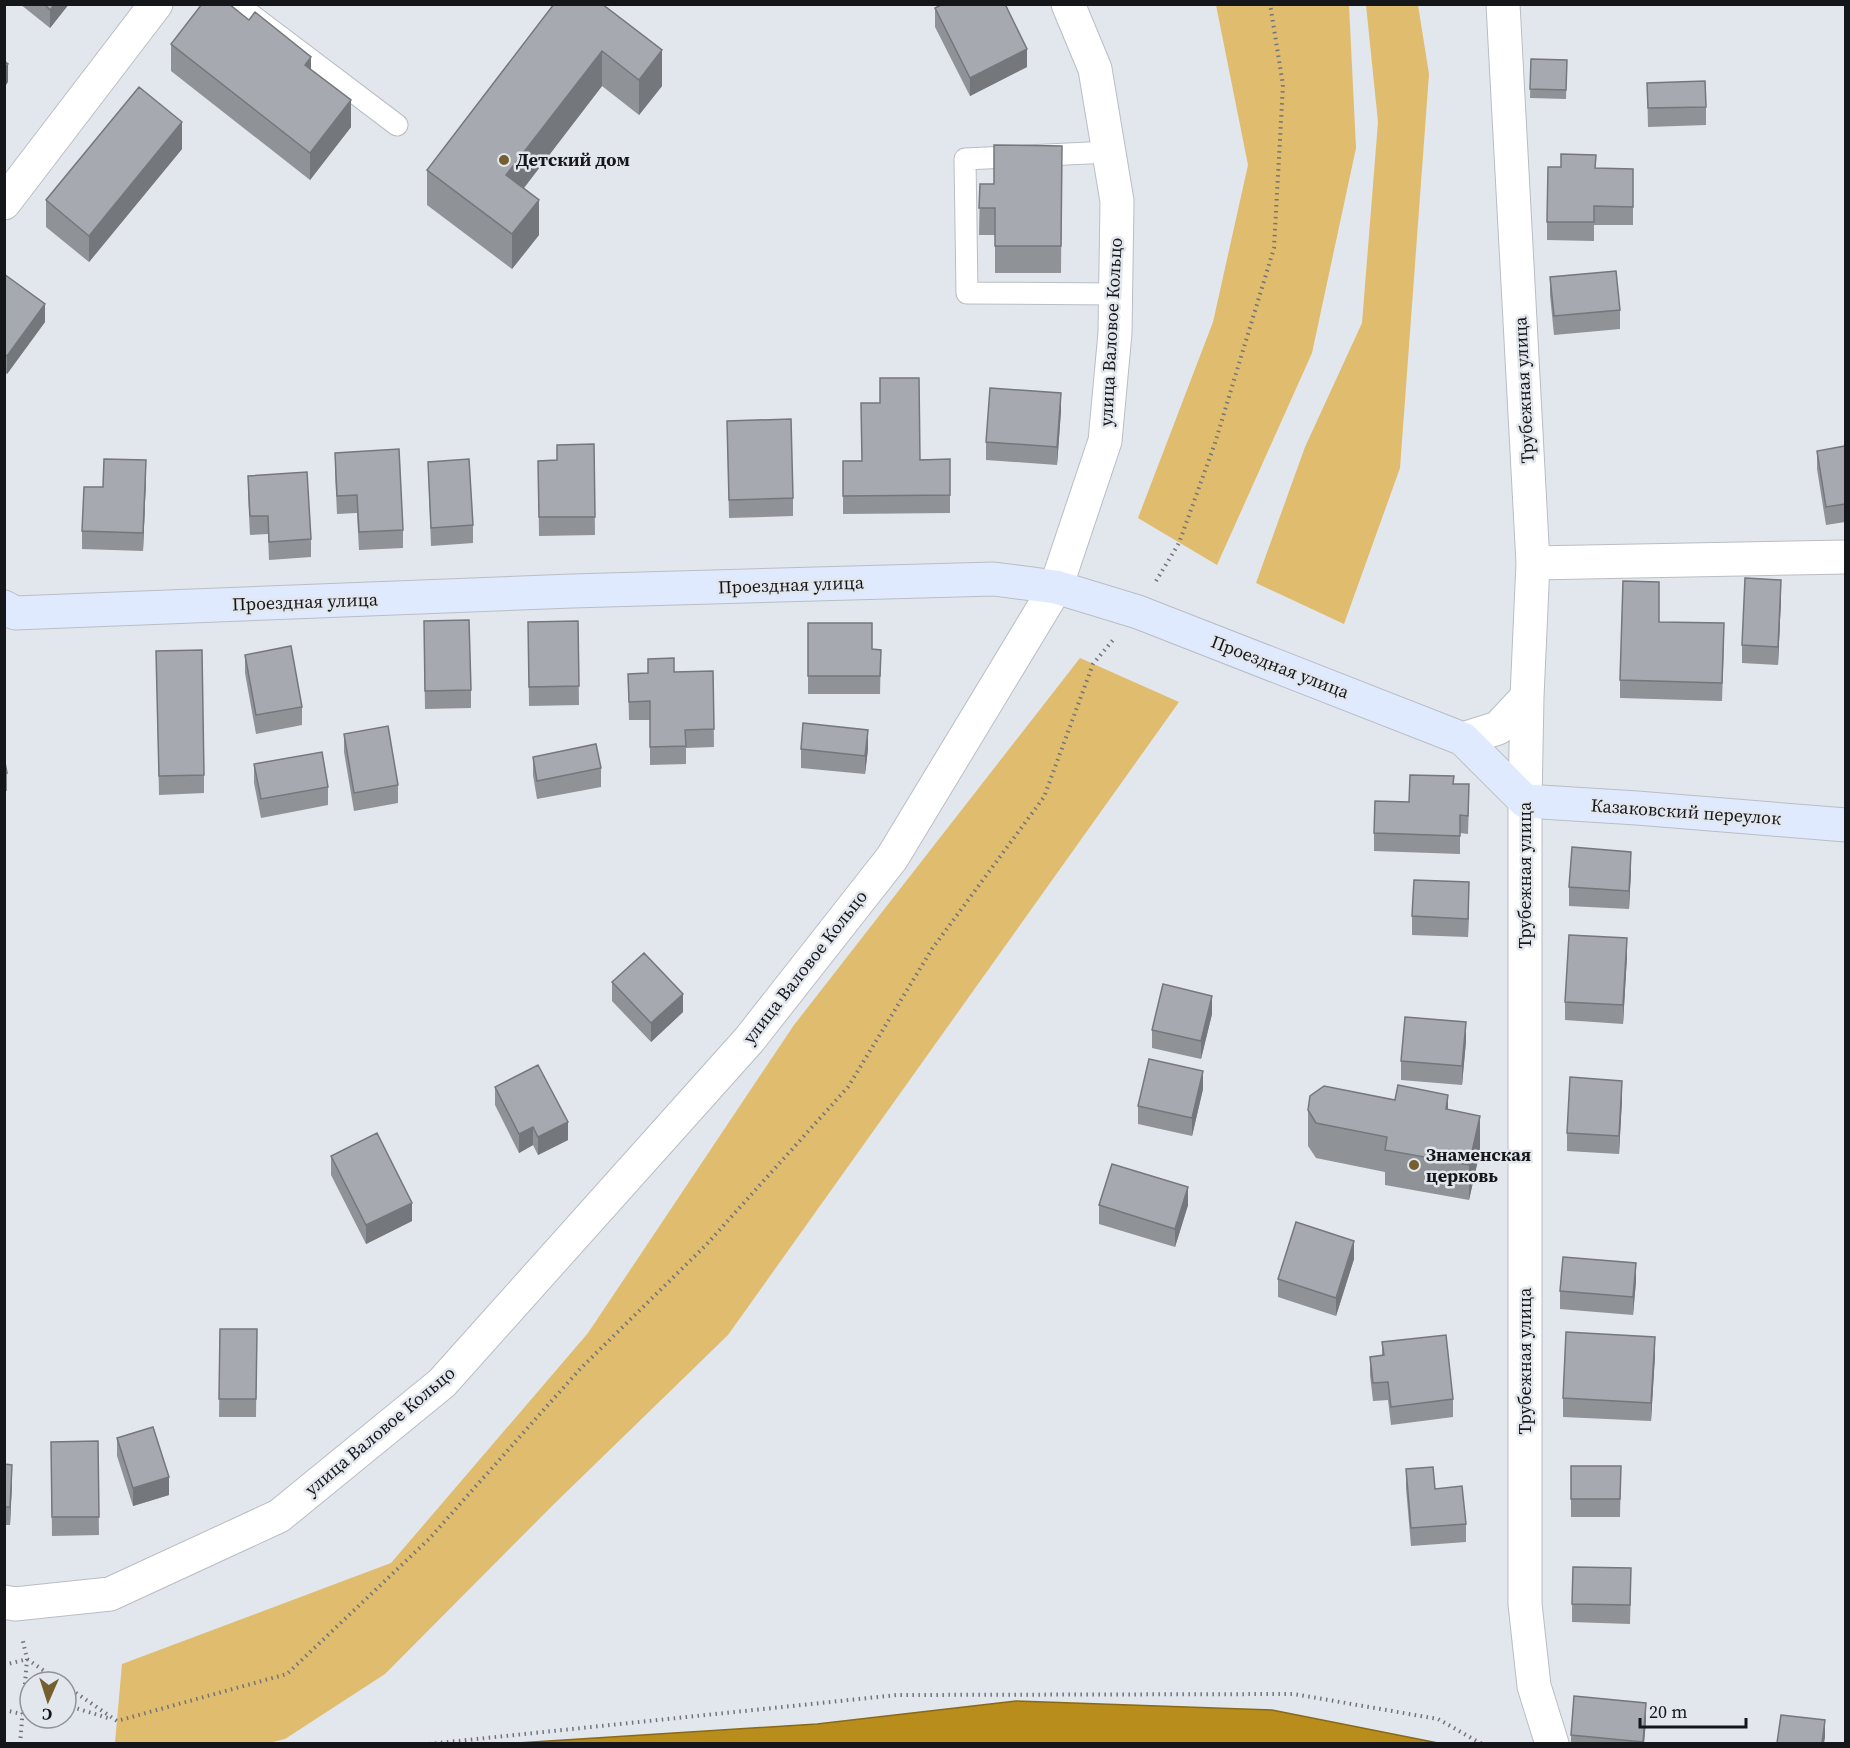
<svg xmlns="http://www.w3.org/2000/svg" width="1850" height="1748" font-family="'Source Serif 4',serif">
<rect width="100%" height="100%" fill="#e2e6ed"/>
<path fill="#e0bc6f" d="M1216 5H1349L1356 148 1312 353 1217 565 1138 518 1213 322 1248 165Z
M1366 5H1418L1429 74 1400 468 1344 624 1256 583 1305 447 1362 323 1378 122Z
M1080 658 1179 702 728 1335 553 1505 385 1674 285 1739 268 1743H115L122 1664 391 1563 588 1333 794 1025Z"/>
<path fill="#b98d1b" stroke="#88691a" stroke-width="1.5" d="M1016 1701 1272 1710 1438 1743H517L817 1724Z"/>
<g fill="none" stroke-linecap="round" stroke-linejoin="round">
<defs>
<path id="lane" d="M237 4 397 125
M1109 152 965 159 967 293 1116 294"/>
<path id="street" d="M1503 4 1533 563 1527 697 1525 801V1604L1534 1686 1552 1744
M4 203 156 4
M1533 563 1846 557
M1463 739 1498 728 1527 697
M4 1602 15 1604 110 1594 279 1516 442 1383 749 1040 892 858 1056 587 1105 441 1115 333 1117 201 1095 69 1068 4"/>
<path id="secondary" d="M4 607 15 613 572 591 994 579 1056 587 1138 612 1463 739 1525 801 1637 808 1846 825"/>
</defs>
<use href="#lane" stroke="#babdc4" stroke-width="23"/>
<use href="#street" stroke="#babdc4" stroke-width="35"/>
<use href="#secondary" stroke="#babdc4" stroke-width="35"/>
<path stroke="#727479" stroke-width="4" stroke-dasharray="1.5 4.5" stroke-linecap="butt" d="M1156 581 1179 543 1215 443 1274 248 1283 85 1270 4
M4 1665 27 1659 60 1682
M66 1686 117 1721 287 1674 429 1539 580 1369 706 1245 848 1087 932 949 1044 797 1093 664 1113 640
M66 1705 111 1719
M4 1710 22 1714
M20 1744 27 1659 22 1637
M429 1744 897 1695 1294 1694 1438 1719 1482 1744"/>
<use href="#lane" stroke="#fff" stroke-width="21"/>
<use href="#street" stroke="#fff" stroke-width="33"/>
<use href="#secondary" stroke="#e0eafe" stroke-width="33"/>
</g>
<path fill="#8f9297" d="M20 4H69L50 28Z
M554 4 662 86 639 115 602 86 524 188 539 235 512 269 427 205V170Z
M935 8 1027 67 970 96 935 27Z
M171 44 311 69 351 127 310 180 171 71Z
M1531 59 1567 60 1566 99 1530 98Z
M1647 83 1706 107V125L1648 127Z
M1062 146 1061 273H995V235H979L980 184H994Z
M182 149 89 262 46 227V200Z
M1561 167 1633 169V225H1594V241L1547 240V222Z
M4 274 45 322 7 374 4 372Z
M1550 277 1620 310V329L1554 335 1550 295Z
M1061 411 1057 465 986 460V442Z
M727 421 793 498V516L729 518Z
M594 444 595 535 539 536 538 461 557 460V445Z
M1845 446V522L1826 525 1817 469V451Z
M335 453 403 530V548L359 550 357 513 337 514 335 471Z
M950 459V513L843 514V461Z
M428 462 473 525V543L431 546Z
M248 476 311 539V557L269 560 268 534 250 535 248 494Z
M146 478 143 551 82 549V531L103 487Z
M1781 598 1778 665 1742 663V645Z
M578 621 579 705 529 706 528 622Z
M808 623 872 649 881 650 880 694H808Z
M424 639 471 690V708L425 709Z
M1724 641 1722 701 1620 698V680Z
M156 651 204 775V793L159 795Z
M245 655 302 707V725L256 734 245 673Z
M713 671 714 747 686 748V764L650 765V720H629L628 674Z
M344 734 398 785V803L354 811 344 752Z
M801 749H868L865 774 801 768Z
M4 757 7 773V791H4Z
M533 757 601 768V787L537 799 533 775Z
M254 764 328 787V805L261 818 254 783Z
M1409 802 1469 803 1468 834 1460 833V854L1374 851V833Z
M1631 870 1629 909 1569 906V887Z
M1469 900 1468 937 1412 935V916Z
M1627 956 1623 1024 1565 1020V1002Z
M612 982 683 1012 651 1042 612 1001Z
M1212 1014 1201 1059 1152 1048V1030Z
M1466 1041 1462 1085 1401 1080V1061Z
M495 1087 568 1140 538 1155 533 1145 519 1153 495 1105Z
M1203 1089 1192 1136 1138 1124V1106Z
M1622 1099 1619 1154 1567 1151V1133Z
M1308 1110H1448L1480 1151 1469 1200 1385 1185V1172L1316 1158 1308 1146Z
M331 1156 412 1221 366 1244 331 1175Z
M1099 1205H1188L1175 1247 1099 1224Z
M1354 1259 1336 1316 1278 1297V1279Z
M1636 1281 1633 1315 1560 1309V1291Z
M220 1329H257L256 1417H219Z
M1382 1342 1453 1399V1417L1391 1425 1388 1400 1373 1401 1370 1375V1357L1382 1356Z
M1655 1355 1651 1421 1563 1417V1398Z
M117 1438 169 1495 133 1506 117 1456Z
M98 1441 99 1535 52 1536 51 1442Z
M4 1464 12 1483 10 1525H4Z
M1571 1466H1621L1620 1517H1571Z
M1406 1469 1435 1489 1466 1524V1542L1411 1546 1406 1488Z
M1631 1587 1630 1624 1572 1622V1604Z
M1646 1721 1644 1743H1571V1735Z"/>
<path fill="#74777b" d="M55 4H69L50 28V10Z
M1027 49V67L970 96V78Z
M662 50V86L639 115V80Z
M602 51V86L506 211V175Z
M311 57V84L305 65Z
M8 64V82L4 88V69Z
M351 100V127L310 180V153Z
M182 122V149L89 262V236Z
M539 200V235L512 269V234Z
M45 304V322L7 374V356Z
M1061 393V411L1057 465V447Z
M146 460V478L143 551V533Z
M1781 580V598L1778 665V647Z
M868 730V749L865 774V756Z
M1631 852V870L1629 909V891Z
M1469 882V900L1468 937V919Z
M1627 938V956L1623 1024V1005Z
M683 994V1012L651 1042V1023Z
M1212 996V1014L1201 1059V1041Z
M1466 1022V1041L1462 1085V1066Z
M1203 1071V1089L1192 1136V1118Z
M1622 1081V1099L1619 1154V1136Z
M1448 1095V1130L1446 1109Z
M1480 1116V1151L1469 1200V1165Z
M568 1122V1140L538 1155V1137Z
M533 1127V1145L519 1153V1134Z
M1188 1187V1205L1175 1247V1229Z
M412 1203V1221L366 1244V1225Z
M1354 1241V1259L1336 1316V1298Z
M1636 1263V1281L1633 1315V1297Z
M1655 1337V1355L1651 1421V1403Z
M12 1465V1483L10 1525V1507Z
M169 1477V1495L133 1506V1488Z
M1646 1703V1721L1644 1743H1643Z
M1825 1720V1738L1824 1743H1822Z"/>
<path fill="#a6aab0" stroke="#74777b" stroke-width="1.5" d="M44 4H55L50 10Z
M202 4H229L249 20 255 12 311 57 305 65 351 100 310 153 171 44Z
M554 4H602L662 50 639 80 602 51 506 175 539 200 512 234 427 170Z
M943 4H1005L1027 49 970 78 935 8Z
M1531 59 1567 60 1566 90 1530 89Z
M4 61 8 64 4 69Z
M1705 81 1706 107 1648 108 1647 83Z
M139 87 182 122 89 236 46 200Z
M994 145 1062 146 1061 246H995V208H979L980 184H994Z
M1561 154 1596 155 1595 168 1633 169V207L1594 206V222H1547L1548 167H1561Z
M1616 271 1620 310 1554 316 1550 277Z
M4 274 45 304 7 356 4 354Z
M880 378H919L920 460 950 459V495L843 496V461H862L861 403H880Z
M990 388 1061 393 1057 447 986 442Z
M791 419 793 498 729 500 727 421Z
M594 444 595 517H539L538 461 557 460V445Z
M1845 446V504L1826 507 1817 451Z
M399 449 403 530 359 532 357 495 337 496 335 453Z
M104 459 146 460 143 533 82 531 84 487H103Z
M469 459 473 525 431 528 428 462Z
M307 472 311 539 269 542 268 516H250L248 476Z
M1745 578 1781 580 1778 647 1742 645Z
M1623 581 1659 582V622L1724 623 1722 683 1620 680Z
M469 620 471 690 425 691 424 621Z
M578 621 579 686 529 687 528 622Z
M808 623H872V649L881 650 880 676H808Z
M291 646 302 707 256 715 245 655Z
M202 650 204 775 159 776 156 651Z
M674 658V672L713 671 714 729 685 730 686 746 650 747V701L629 702 628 674 648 673V659Z
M803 723 868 730 865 756 801 749Z
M388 726 398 785 354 793 344 734Z
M596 744 601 768 537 781 533 757Z
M322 752 328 787 261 799 254 764Z
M4 757 7 773H4Z
M1410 775 1454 776 1453 784H1469L1468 816 1460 815V836L1374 833 1375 801 1409 802Z
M1572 847 1631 852 1629 891 1569 887Z
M1414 880 1469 882 1468 919 1412 916Z
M1569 935 1627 938 1623 1005 1565 1002Z
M644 953 683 994 651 1023 612 982Z
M1163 984 1212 996 1201 1041 1152 1030Z
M1405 1017 1466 1022 1462 1066 1401 1061Z
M1149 1059 1203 1071 1192 1118 1138 1106Z
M538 1065 568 1122 538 1137 533 1127 519 1134 495 1087Z
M1570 1077 1622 1081 1619 1136 1567 1133Z
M1398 1085 1448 1095 1446 1109 1480 1116 1469 1165 1385 1150 1387 1137 1316 1123 1308 1110 1310 1096 1324 1086 1395 1100Z
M377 1133 412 1203 366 1225 331 1156Z
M1112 1164 1188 1187 1175 1229 1099 1205Z
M1296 1222 1354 1241 1336 1298 1278 1279Z
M1563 1257 1636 1263 1633 1297 1560 1291Z
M220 1329H257L256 1399H219Z
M1566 1332 1655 1337 1651 1403 1563 1398Z
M1446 1335 1453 1399 1391 1407 1388 1382 1373 1383 1370 1357 1384 1355 1382 1342Z
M153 1427 169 1477 133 1488 117 1438Z
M98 1441 99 1517H52L51 1442Z
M4 1464 12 1465 10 1507H4Z
M1571 1466H1621L1620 1499H1571Z
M1433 1467 1435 1489 1462 1486 1466 1524 1411 1528 1406 1469Z
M1573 1567 1631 1568 1630 1605 1572 1604Z
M1574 1696 1646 1703 1643 1742 1571 1735Z
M1781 1715 1825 1720 1822 1743H1777Z"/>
<g fill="#755f2e" stroke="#e2e6ed" stroke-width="2">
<circle cx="504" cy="160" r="6"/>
<circle cx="1414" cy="1165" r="6"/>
</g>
<g text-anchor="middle" stroke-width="5" stroke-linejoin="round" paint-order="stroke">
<g font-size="18" font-weight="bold" fill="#151619" stroke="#e2e6ed" text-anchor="start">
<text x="516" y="166">Детский дом</text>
<text x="1426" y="1161">Знаменская<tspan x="1426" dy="21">церковь</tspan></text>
</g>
<g font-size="18" fill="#151619" stroke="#e2e6ed">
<text transform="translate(1111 332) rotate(-87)" y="6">улица Валовое Кольцо</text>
<text transform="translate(1524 390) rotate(-93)" y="6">Трубежная улица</text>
<text transform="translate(791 585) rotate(-2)" y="6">Проездная улица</text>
<text transform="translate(305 602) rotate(-2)" y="6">Проездная улица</text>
<text transform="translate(1280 667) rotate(21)" y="6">Проездная улица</text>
<text transform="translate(1686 812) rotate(4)" y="6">Казаковский переулок</text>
<text transform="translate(1525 875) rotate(-90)" y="6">Трубежная улица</text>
<text transform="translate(805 967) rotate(-52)" y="6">улица Валовое Кольцо</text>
<text transform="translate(1525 1361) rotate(-90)" y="6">Трубежная улица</text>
<text transform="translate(380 1431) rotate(-40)" y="6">улица Валовое Кольцо</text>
</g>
</g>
<rect width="1850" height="1748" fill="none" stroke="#151619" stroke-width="12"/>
<g transform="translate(48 1700) rotate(183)"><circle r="28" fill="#e2e6ed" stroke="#909398" stroke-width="1.5"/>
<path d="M0-4.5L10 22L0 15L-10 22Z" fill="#755f2e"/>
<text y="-9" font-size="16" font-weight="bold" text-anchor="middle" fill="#151619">С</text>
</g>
<path d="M1640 1718v9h106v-9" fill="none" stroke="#151619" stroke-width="3"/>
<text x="1649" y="1718" font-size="18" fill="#151619" stroke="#e2e6ed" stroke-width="4.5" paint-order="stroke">20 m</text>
</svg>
